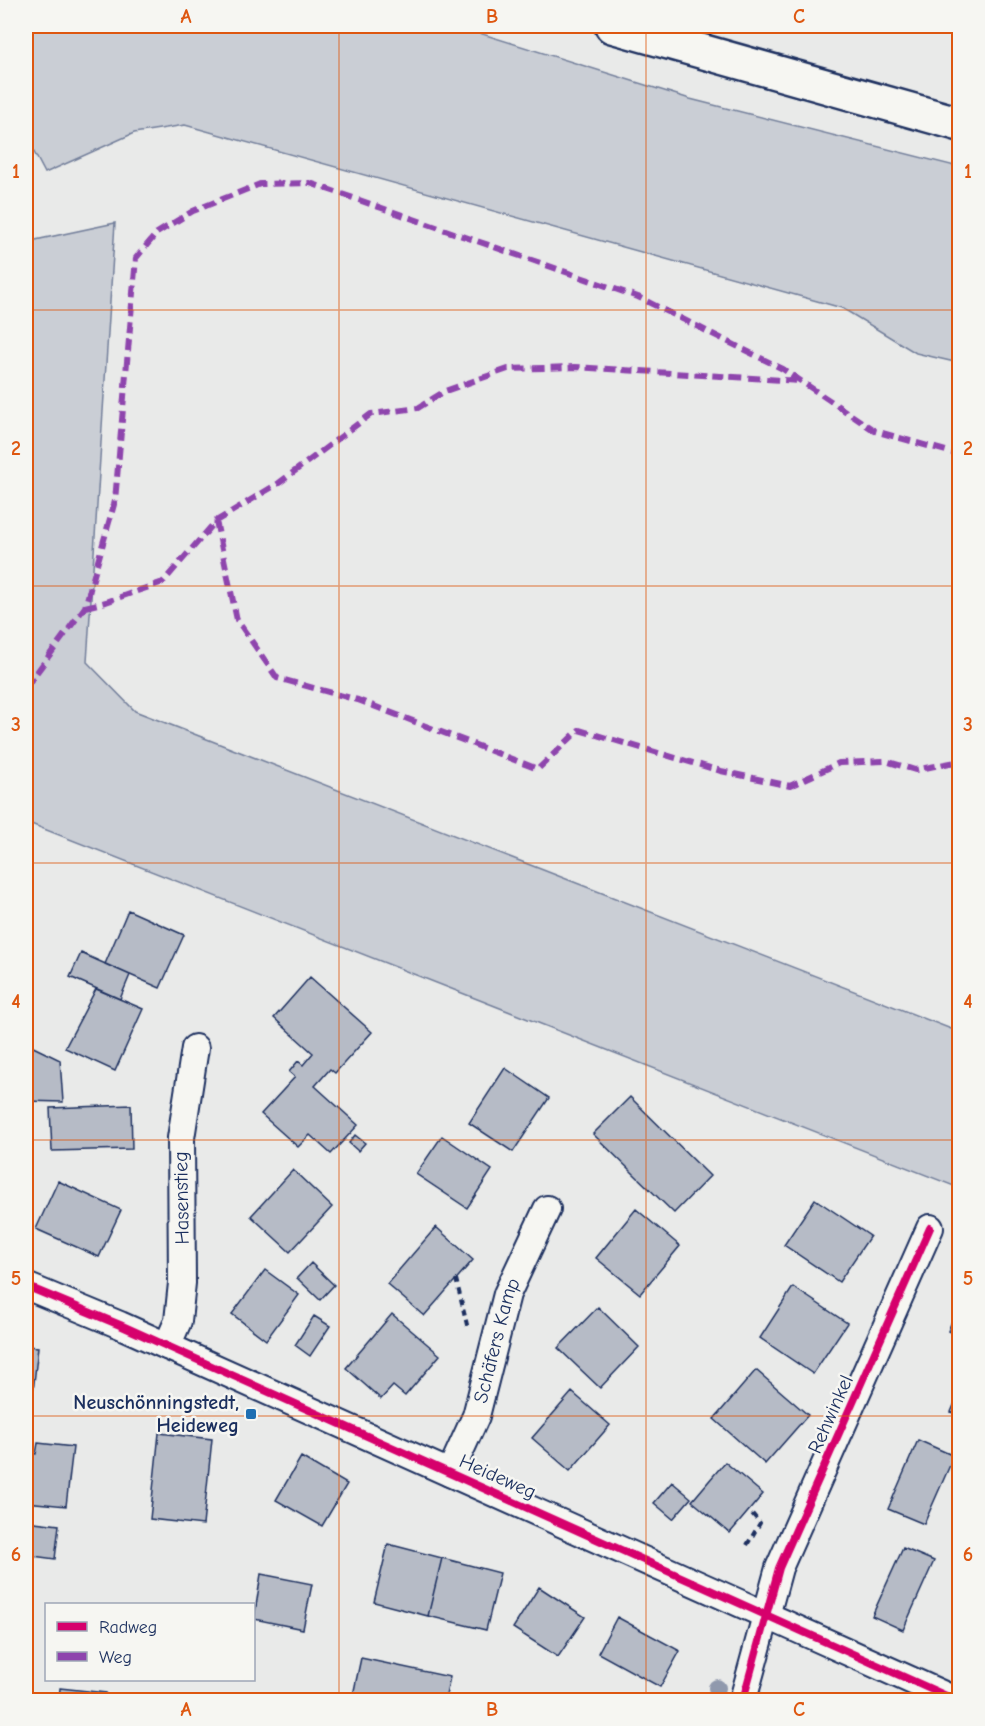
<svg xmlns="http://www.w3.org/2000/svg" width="985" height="1726" font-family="'Comic Neue',sans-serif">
<rect width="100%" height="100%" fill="#e9eae9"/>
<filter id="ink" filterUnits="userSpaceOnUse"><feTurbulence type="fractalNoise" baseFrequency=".0167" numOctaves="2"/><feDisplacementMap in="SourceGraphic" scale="12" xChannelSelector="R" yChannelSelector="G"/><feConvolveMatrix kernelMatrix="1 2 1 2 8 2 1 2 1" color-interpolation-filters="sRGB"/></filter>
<g filter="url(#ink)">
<path fill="#caced5" stroke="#727e9a" stroke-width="1.5" d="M26 26H457L690 99 959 167V363L916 353 842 308 185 125 134 133 45 173 26 137Z
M115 223 87 662 135 711 959 1032V1188L26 822V251L31 241Z"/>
<path fill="#b6bbc6" stroke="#1b2f5e" stroke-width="1.5" d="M128 910 184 935 160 988 105 964Z
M81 953 130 975 120 999 70 977Z
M310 977 372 1032 335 1073 330 1069 315 1086 358 1125 331 1154 310 1135 298 1147 261 1114 295 1077 289 1072 298 1061 303 1065 313 1053 274 1018Z
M96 989 143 1009 115 1071 65 1048Z
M27 1044 60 1060 63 1102 26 1101Z
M505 1068 549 1098 513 1152 469 1123Z
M630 1097 710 1176 674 1213 593 1134Z
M131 1105 132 1149 52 1151 50 1108Z
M355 1135 365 1143 358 1151 349 1143Z
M442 1136 492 1170 467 1208 416 1174Z
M293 1170 332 1207 290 1252 251 1216Z
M58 1181 121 1210 99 1257 36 1229Z
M815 1199 870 1236 839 1282 784 1245Z
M636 1209 680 1246 640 1294 596 1258Z
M436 1227 473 1260 424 1316 387 1284Z
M311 1263 334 1285 320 1300 297 1278Z
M265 1270 299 1295 266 1340 232 1314Z
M793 1287 847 1323 813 1374 760 1338Z
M960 1301V1336L948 1331Z
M598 1307 639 1347 600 1388 558 1348Z
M392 1314 440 1355 405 1396 393 1386 381 1399 346 1368Z
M314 1316 330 1326 310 1356 295 1345Z
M26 1346 38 1347 31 1410 26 1409Z
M756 1370 808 1415 765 1464 714 1419Z
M960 1391V1416L951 1412Z
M572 1392 610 1425 570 1471 532 1438Z
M159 1433 212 1439 203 1525 150 1519Z
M918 1440 954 1456 924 1524 888 1509Z
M38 1443 73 1447 66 1506 26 1502V1453L36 1454Z
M301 1457 347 1484 322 1526 276 1500Z
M725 1462 763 1494 730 1533 692 1501Z
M672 1482 691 1498 673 1519 654 1503Z
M26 1521 59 1525 55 1559 26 1555Z
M388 1544 442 1558 428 1616 374 1602Z
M903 1548 934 1561 903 1630 872 1616Z
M442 1558 500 1573 486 1630 428 1616Z
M261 1574 312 1584 303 1629 254 1619Z
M539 1587 585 1617 558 1657 513 1628Z
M617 1617 680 1651 660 1687 598 1653Z
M361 1658 450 1677 445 1700H352Z
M60 1688 106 1693 105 1700H59Z"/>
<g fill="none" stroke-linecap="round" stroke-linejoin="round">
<defs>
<g id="street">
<path d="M26 1286 120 1325 955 1700"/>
<path d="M167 1346 178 1321 182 1283 181 1138 195 1048"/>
<path id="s1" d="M450 1473 476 1416 507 1294 547 1209"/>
<path d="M743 1700 779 1568 930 1228"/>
</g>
<path id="highway" d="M612 26 960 124"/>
</defs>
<use href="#street" stroke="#1b2f5e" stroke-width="30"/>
<use href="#highway" stroke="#1b2f5e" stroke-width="38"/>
<path stroke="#1b2f5e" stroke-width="4" stroke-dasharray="6 4.5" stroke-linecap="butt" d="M456 1279 468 1329
M747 1545 760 1523 749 1510"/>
<use href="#street" stroke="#f6f6f2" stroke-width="26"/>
<use href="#highway" stroke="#f6f6f2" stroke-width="33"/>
<path stroke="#8e44ad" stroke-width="6" stroke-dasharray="12 6" stroke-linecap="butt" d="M216 521 237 620 277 678 358 700 538 769 579 730 721 771 790 786 839 763 886 761 915 770 960 761
M85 607 106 602 163 582 216 521 279 483 371 414 418 408 445 391 508 369 575 367 799 381
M26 687 85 607 115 501 136 258 157 233 193 211 260 184 310 183 638 297 783 369 875 431 960 455"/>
<defs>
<path id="cycleway" d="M26 1286 120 1325 955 1700
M743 1700 779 1568 930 1228"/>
</defs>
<use href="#cycleway" stroke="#f6f6f2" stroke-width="11"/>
<use href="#cycleway" stroke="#d6006c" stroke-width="8"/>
</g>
<circle fill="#9099ad" cx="717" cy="1688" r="9"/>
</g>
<path fill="none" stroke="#de5710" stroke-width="1.5" stroke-opacity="0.55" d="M339 26V1700M646 26V1700M26 310H960M26 586H960M26 863H960M26 1140H960M26 1416H960"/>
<rect fill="#1f6fb2" stroke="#f6f6f2" stroke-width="2" x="245" y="1408" width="12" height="12" rx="3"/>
<g text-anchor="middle" stroke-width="5" stroke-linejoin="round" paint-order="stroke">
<g font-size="20" fill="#1b2f5e" stroke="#f6f6f2">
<text transform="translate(181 1198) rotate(-91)" y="7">Hasenstieg</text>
<text dy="7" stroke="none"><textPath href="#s1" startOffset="141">Schäfers Kamp</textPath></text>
<text transform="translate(830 1414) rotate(-66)" y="7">Rehwinkel</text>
<text transform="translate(498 1476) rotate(24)" y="7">Heideweg</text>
</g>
<g font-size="20" font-weight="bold" fill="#1b2f5e" stroke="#f6f6f2" text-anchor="end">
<text x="239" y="1409">Neuschönningstedt,<tspan x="239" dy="23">Heideweg</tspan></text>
</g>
</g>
<rect width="985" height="1726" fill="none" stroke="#f6f6f2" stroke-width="66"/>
<rect x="45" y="1603" width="210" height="78" fill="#f6f6f2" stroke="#9ea6b7" stroke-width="1.5"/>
<rect x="57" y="1622" width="30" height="9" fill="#d6006c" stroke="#9ea6b7" stroke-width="1.5"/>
<text x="99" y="1633" font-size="18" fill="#1b2f5e">Radweg</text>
<rect x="57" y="1652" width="30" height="9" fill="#8e44ad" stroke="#9ea6b7" stroke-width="1.5"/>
<text x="99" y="1663" font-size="18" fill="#1b2f5e">Weg</text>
<rect x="33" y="33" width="919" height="1660" fill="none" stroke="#de5710" stroke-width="2"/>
<g font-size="20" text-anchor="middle" font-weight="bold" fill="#de5710">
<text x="186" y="23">A</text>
<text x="492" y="23">B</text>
<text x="799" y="23">C</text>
<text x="16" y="178">1</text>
<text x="968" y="178">1</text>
<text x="16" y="455">2</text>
<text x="968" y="455">2</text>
<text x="16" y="731">3</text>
<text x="968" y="731">3</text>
<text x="16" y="1008">4</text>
<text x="968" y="1008">4</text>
<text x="16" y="1285">5</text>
<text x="968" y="1285">5</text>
<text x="16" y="1561">6</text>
<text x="968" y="1561">6</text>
<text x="186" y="1716">A</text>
<text x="492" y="1716">B</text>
<text x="799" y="1716">C</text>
</g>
</svg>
